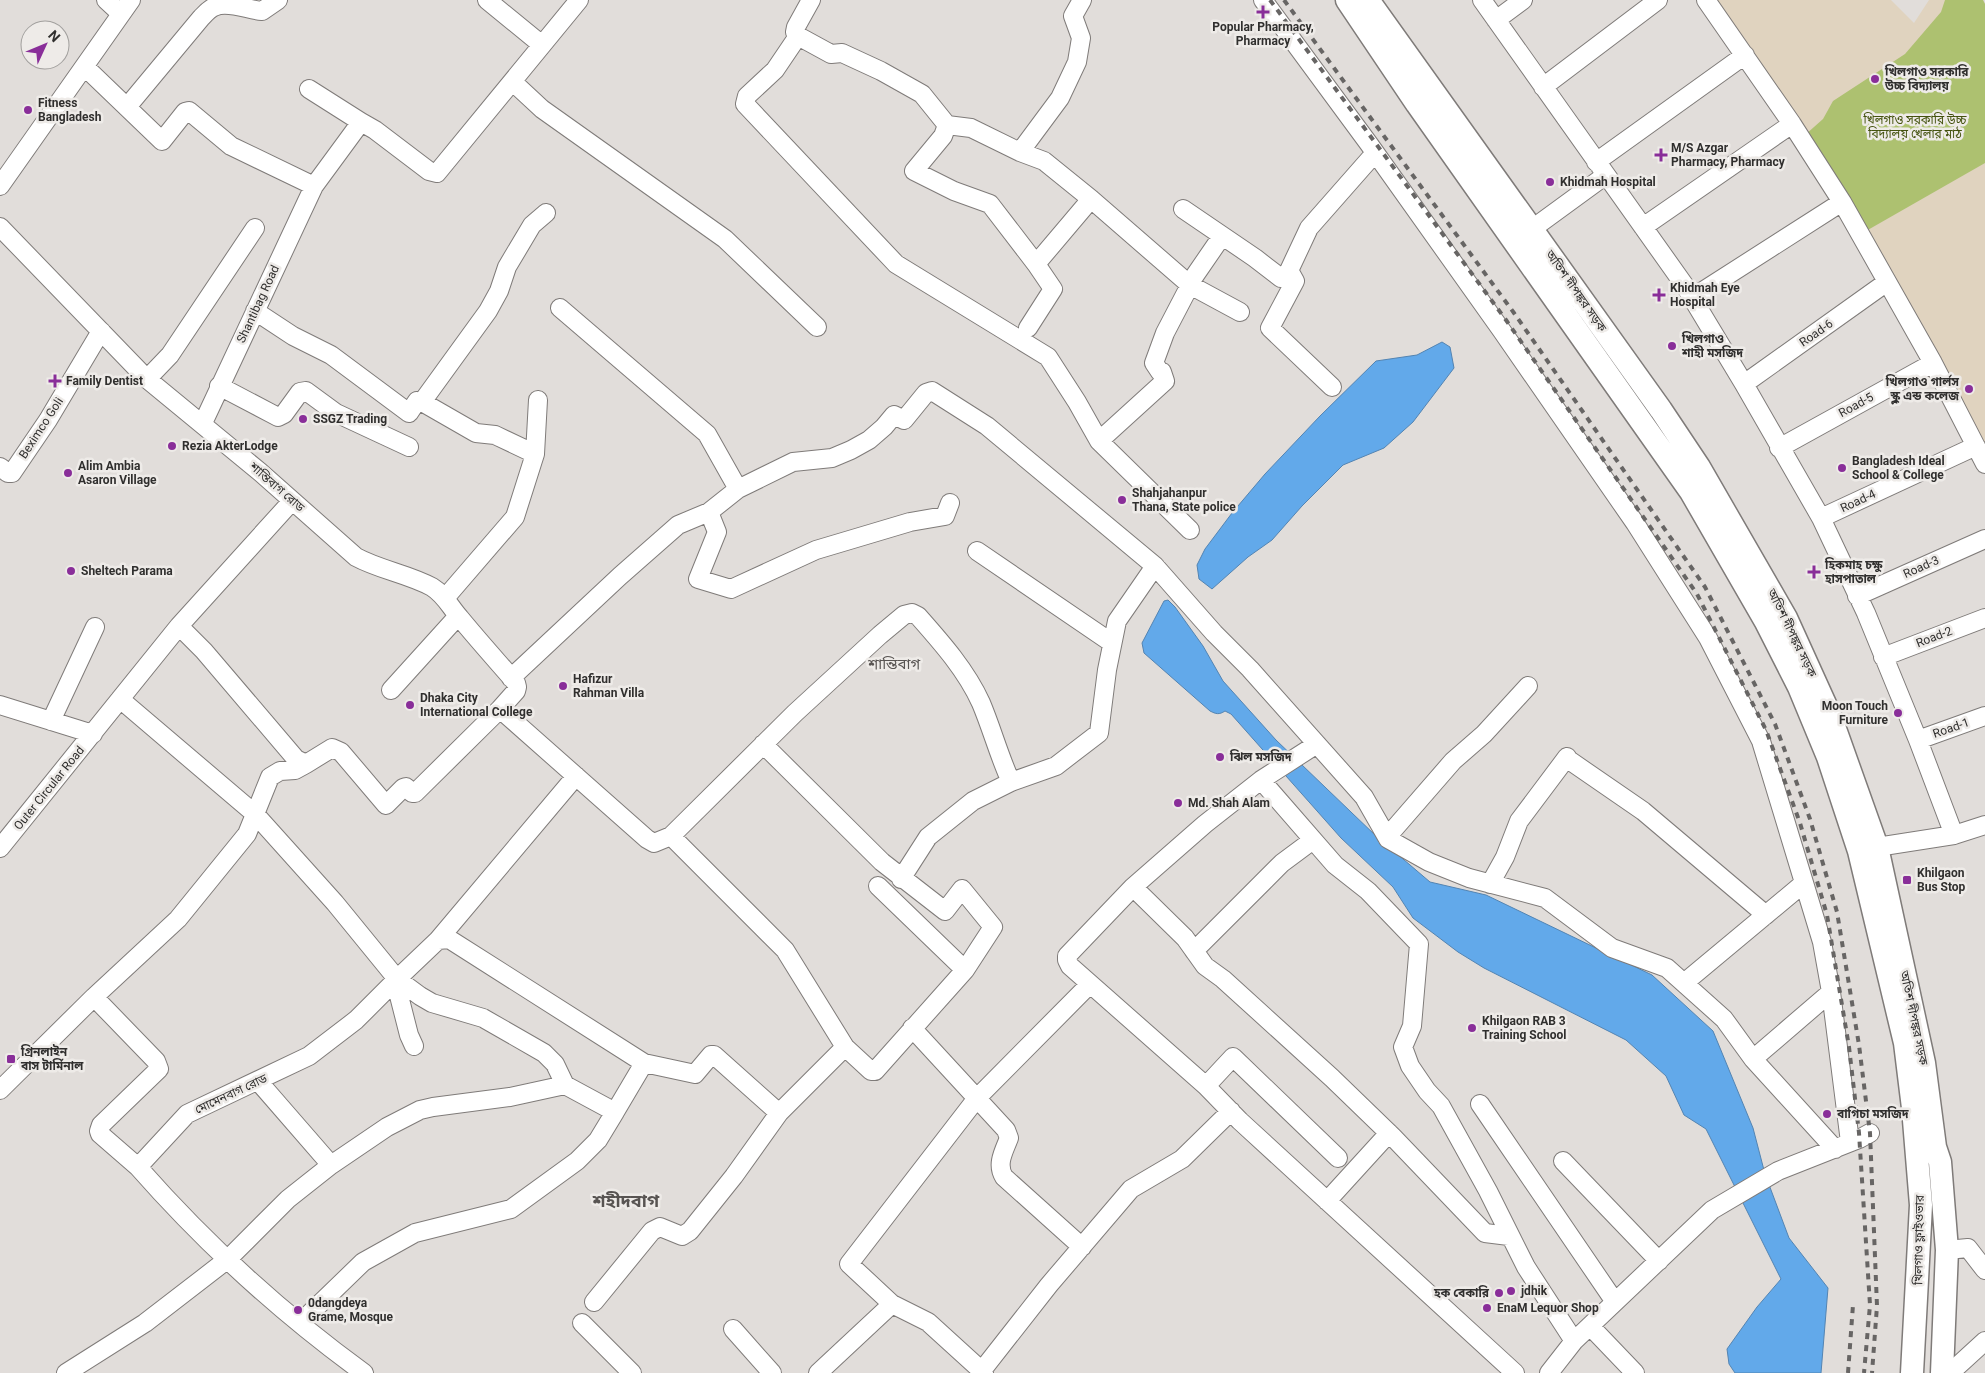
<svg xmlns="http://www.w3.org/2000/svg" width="1985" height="1373" font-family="Roboto,'Noto Sans Bengali',sans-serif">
<rect width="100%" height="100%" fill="#e1ddda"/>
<path fill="#e0d3bf" d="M1710 0H1891L1914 23 1929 0H1983L1985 4V448Z"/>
<path fill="#adc170" d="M1945 0H1983L1985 4V163L1866 231 1805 135 1823 119 1833 101 1905 54 1941 12Z"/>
<path fill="#62a9ea" stroke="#5384b2" d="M1442 342 1450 347 1454 368 1413 422 1384 448 1343 465 1302 506 1272 540 1248 557 1212 589 1199 579 1197 565 1205 549 1232 513 1265 474 1320 416 1376 361 1417 355Z
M1168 600 1175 607 1203 646 1223 681 1276 740 1376 836 1430 882 1486 895 1652 975 1713 1031 1753 1128 1765 1174 1789 1238 1828 1288 1821 1373H1735L1729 1364 1727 1349 1757 1307 1781 1279 1706 1129 1684 1115 1666 1076 1626 1040 1484 968 1458 952 1413 918 1393 887 1341 838 1231 714 1225 711C1219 715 1216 714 1210 711L1144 653 1142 643 1164 601Z"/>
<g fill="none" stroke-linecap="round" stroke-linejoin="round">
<defs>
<path id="minor" d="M106 0 120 13
M487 0 542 45
M1263 0 1369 144 1502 331 1635 523 1708 638 1761 741 1822 942 1831 992 1850 1142
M1482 0 1685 286 1744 384 1821 518 1866 613 1918 740 1954 835
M1706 0 1792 124 1842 202 1933 363 1985 464
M1496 20 1523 0
M798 36 795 32 796 27 811 0
M85 67 162 141 185 112 189 111 231 146 314 186 361 122 375 130 429 171 437 173 579 0
M513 82 542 109 725 239 817 327
M1543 87 1658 0
M309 89 361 122
M127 107 201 18C205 14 209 9 214 7 227 0 248 10 262 11L278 0
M947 125 971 128 1020 152 1044 161 1091 199 1190 285 1240 312
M1020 152 1060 98 1077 62 1081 38 1073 16 1082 0
M1596 162 1745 55
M0 186 131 0
M1183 209 1255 258 1281 278 1286 277 1309 228 1375 153
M0 227 147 379 260 472 356 557C380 570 408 574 432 587 445 595 450 607 460 618 478 640 497 661 516 683L517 687 516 691 500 709 647 839 654 843 671 836 785 950 845 1047 871 1071H875L965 970 993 927 962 889 945 911 882 862 763 744
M1643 227 1792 124
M1532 229 1606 175
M1036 264 1091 199
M1290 272 1295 281 1270 328 1332 387
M1189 284 1222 236
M1692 298 1842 202
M560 308 707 434 738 489
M255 311 293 336 331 355 409 413 417 401 422 402
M1028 328 1053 289 1036 264 990 204 954 191 914 171 943 136 947 125 922 94 881 71 842 53 831 54 798 36 775 70 747 96 745 104 896 264 1048 357 1077 402 1099 441 1190 530
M147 379 170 355 255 228
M1744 384 1887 282
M219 386 278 417 284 414 300 392 306 391 336 413 409 447
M203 423 314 186
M1099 441 1165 381 1162 372H1160L1154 363 1165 333 1190 285
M1779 448 1933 363
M535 454 495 435 476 433 422 402 488 311 499 291 507 267 532 225 546 213
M0 467 8 473H12L48 420 101 331
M950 503 945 516 910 522 816 550 731 589 698 579 717 532 709 512 738 489 793 462 832 458 851 450 869 440 884 427 894 415 904 420 926 393 932 391 987 426 1155 566 1214 633 1250 669 1364 797 1388 839 1429 862 1469 878 1545 898 1612 948 1667 968 1724 1019 1753 1059 1835 1149
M1821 518 1976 446
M977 551 1112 643
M1857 596 1985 539
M446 597 515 517 535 454 538 400
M179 626 204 651 296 759 306 764 332 748 341 752 386 805 403 788 406 787 412 793H415L500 709
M1883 657 1985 618
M511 678 620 576 678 525 709 512
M391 690 458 616
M0 705 93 734
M51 721 95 627
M1918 740 1985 716
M1317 744 1261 780 1205 824 1133 887 1067 956V960L1070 966 1206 1086 1240 1121 1515 1373
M306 764 295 770 280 771 270 777 247 834 178 919 94 997 156 1061 159 1069 101 1125 99 1131 100 1134 138 1167 187 1114 309 1056 356 1020 397 979 420 996 432 1003 483 1018 544 1053 555 1064 565 1085
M1261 780 1335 865 1368 891 1419 944 1412 1026 1403 1047 1410 1066 1427 1091 1441 1106 1488 1191 1526 1267 1574 1341
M671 836 795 713 880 635 904 615 912 613 918 616C941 642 966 670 981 703 992 729 999 756 1011 782
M1387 837 1453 761 1484 734 1528 686
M1877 847 1954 835 1985 825
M0 848 179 626 292 501
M901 879 928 837 973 801 1011 782 1056 766 1099 733 1107 670 1117 621 1155 566
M1490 884 1505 857 1519 821 1567 757 1569 760 1643 811 1766 915
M878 886 965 970
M1133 887 1185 938 1205 966 1223 979 1332 1078 1393 1137 1485 1233 1509 1236
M438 940 576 776
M1194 951 1282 863 1313 840
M395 980 409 1035 414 1046
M1684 983 1804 883
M912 1028 1006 1130 1009 1138C1004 1151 996 1164 1004 1177L1082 1247
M1753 1059 1831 992
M644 1063 695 1074 711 1055H714L779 1113
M258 1081 331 1165
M1206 1086 1233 1057 1338 1158
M0 1090 94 997
M1480 1104 1615 1302
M1563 1161 1659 1261
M138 1167C205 1243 281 1313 364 1373
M1327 1201 1389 1133
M1947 1250 1968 1248 1985 1270
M594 1302 652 1231 660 1227 682 1236 690 1231 734 1176 779 1113 845 1047
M300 1323 363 1262 415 1233 511 1209 577 1161 598 1140 615 1112
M582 1323 632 1373
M1590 1326 1635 1373
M733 1329 772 1373
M66 1373 145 1323 228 1259 288 1199 331 1165 387 1127 420 1110 433 1107 510 1097 565 1085 615 1112 644 1063 449 939 438 940 397 979 335 903 255 814 120 699
M818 1373 892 1304
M980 1373 1049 1285 1131 1189 1182 1159 1231 1111
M984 1373 928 1322 892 1304 849 1264 977 1098 1090 984
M1549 1373 1574 1341 1712 1210 1778 1171 1859 1139 1870 1133
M1950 1373 1985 1341"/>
<path id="major" d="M1347 0 1417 104 1691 492 1766 622 1799 687 1828 757 1859 851 1905 1043 1913 1108 1921 1205 1912 1373
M1368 0 1661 410 1699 467 1786 618 1830 715 1877 847 1924 1063 1935 1147 1940 1162 1947 1250 1942 1373"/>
</defs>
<use href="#minor" stroke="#7f7b79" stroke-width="20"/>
<use href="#major" stroke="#7f7b79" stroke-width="25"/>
<use href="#minor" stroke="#fff" stroke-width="18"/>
<use href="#major" stroke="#fff" stroke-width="22"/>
<path stroke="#676564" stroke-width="4" stroke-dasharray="6 6" stroke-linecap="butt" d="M1270 0 1506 320 1697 594 1766 730 1800 823 1827 915 1849 1047 1859 1133 1870 1305 1864 1373
M1284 0 1514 313 1705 587 1775 724 1810 819 1837 912 1859 1045 1870 1133 1877 1306 1872 1373
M1848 1373 1853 1305"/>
</g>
<g fill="#892e99" stroke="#eeebe8" stroke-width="2">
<path d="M1260.5 4.5h5v5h5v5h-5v5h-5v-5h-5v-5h5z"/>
<circle cx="1875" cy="79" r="5"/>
<circle cx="28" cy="110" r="5"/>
<path d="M1658.5 147.5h5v5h5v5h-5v5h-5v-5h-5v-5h5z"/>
<circle cx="1550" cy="182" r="5"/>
<path d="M1656.5 287.5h5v5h5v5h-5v5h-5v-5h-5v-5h5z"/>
<circle cx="1672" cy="346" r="5"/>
<path d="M52.5 373.5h5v5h5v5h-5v5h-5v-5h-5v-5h5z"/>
<circle cx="1969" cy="389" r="5"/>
<circle cx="303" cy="419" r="5"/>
<circle cx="172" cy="446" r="5"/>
<circle cx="1842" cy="468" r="5"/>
<circle cx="68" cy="473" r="5"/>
<circle cx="1122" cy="500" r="5"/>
<circle cx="71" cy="571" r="5"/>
<path d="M1811.5 564.5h5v5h5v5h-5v5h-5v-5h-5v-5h5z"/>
<circle cx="563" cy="686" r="5"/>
<circle cx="410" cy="705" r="5"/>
<circle cx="1898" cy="713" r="5"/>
<circle cx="1220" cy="757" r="5"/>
<circle cx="1178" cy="803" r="5"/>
<rect x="1902" y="875" width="10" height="10" rx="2.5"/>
<circle cx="1472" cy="1028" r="5"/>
<rect x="6" y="1054" width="10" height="10" rx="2.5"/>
<circle cx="1827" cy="1114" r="5"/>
<circle cx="1511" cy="1291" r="5"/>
<circle cx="1499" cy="1293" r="5"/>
<circle cx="1487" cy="1308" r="5"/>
<circle cx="298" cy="1310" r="5"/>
</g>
<g text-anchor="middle" stroke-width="5" stroke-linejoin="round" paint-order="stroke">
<g font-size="12" font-weight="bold" fill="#302f2e" stroke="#eeebe8" text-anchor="start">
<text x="1263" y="31" text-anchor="middle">Popular Pharmacy,<tspan x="1263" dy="14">Pharmacy</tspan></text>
<text x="1885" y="76">খিলগাও সরকারি<tspan x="1885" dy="14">উচ্চ বিদ্যালয়</tspan></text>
<text x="38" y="107">Fitness<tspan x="38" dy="14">Bangladesh</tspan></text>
<text x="1671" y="152">M/S Azgar<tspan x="1671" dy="14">Pharmacy, Pharmacy</tspan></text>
<text x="1560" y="186">Khidmah Hospital</text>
<text x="1670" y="292">Khidmah Eye<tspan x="1670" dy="14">Hospital</tspan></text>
<text x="1682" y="343">খিলগাও<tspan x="1682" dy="14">শাহী মসজিদ</tspan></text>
<text x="66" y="385">Family Dentist</text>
<text x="1959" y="386" text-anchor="end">খিলগাও গার্লস<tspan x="1959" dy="14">স্কুল এন্ড কলেজ</tspan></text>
<text x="313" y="423">SSGZ Trading</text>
<text x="182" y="450">Rezia AkterLodge</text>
<text x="1852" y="465">Bangladesh Ideal<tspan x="1852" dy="14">School &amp; College</tspan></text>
<text x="78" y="470">Alim Ambia<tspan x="78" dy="14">Asaron Village</tspan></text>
<text x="1132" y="497">Shahjahanpur<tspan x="1132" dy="14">Thana, State police</tspan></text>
<text x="1825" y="569">হিকমাহ চক্ষু<tspan x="1825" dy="14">হাসপাতাল</tspan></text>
<text x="81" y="575">Sheltech Parama</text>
<text x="573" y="683">Hafizur<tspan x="573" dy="14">Rahman Villa</tspan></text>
<text x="420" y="702">Dhaka City<tspan x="420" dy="14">International College</tspan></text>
<text x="1888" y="710" text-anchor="end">Moon Touch<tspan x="1888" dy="14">Furniture</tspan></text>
<text x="1230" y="761">ঝিল মসজিদ</text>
<text x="1188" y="807">Md. Shah Alam</text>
<text x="1917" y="877">Khilgaon<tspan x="1917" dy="14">Bus Stop</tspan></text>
<text x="1482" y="1025">Khilgaon RAB 3<tspan x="1482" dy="14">Training School</tspan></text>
<text x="21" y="1056">গ্রিনলাইন<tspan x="21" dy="14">বাস টার্মিনাল</tspan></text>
<text x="1837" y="1118">বাগিচা মসজিদ</text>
<text x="1521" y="1295">jdhik</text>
<text x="1489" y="1297" text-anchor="end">হক বেকারি</text>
<text x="308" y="1307">0dangdeya<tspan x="308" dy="14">Grame, Mosque</tspan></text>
<text x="1497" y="1312">EnaM Lequor Shop</text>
</g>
<g font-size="12" fill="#44520e" stroke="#eeebe8">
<text x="1915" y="124">খিলগাও সরকারি উচ্চ<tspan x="1915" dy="14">বিদ্যালয় খেলার মাঠ</tspan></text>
</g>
<g font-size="12" fill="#302f2e" stroke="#eeebe8">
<text transform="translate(1576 291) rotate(55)" y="4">অতিশ দীপঙ্কর সড়ক</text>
<text transform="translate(258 304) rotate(-65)" y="4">Shantibag Road</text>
<text transform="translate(1816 333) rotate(-35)" y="4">Road-6</text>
<text transform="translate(1856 405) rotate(-29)" y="4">Road-5</text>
<text transform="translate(41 428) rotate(-57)" y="4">Beximco Goli</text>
<text transform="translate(277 487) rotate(41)" y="4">শান্তিবাগ রোড</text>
<text transform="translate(1858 501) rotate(-25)" y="4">Road-4</text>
<text transform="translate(1921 567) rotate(-24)" y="4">Road-3</text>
<text transform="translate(1792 633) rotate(64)" y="4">অতিশ দীপঙ্কর সড়ক</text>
<text transform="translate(1934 637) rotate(-21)" y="4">Road-2</text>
<text transform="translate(1951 728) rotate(-19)" y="4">Road-1</text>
<text transform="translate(49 788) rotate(-51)" y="4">Outer Circular Road</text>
<text transform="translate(1914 1018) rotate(78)" y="4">অতিশ দীপঙ্কর সড়ক</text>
<text transform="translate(231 1094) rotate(-25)" y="4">মোমেনবাগ রোড</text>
<text transform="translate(1919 1240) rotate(-89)" y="4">খিলগাও ফ্লাইওভার</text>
</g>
<g font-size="15" fill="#585452" stroke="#eeebe8">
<text x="894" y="669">শান্তিবাগ</text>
</g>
<g font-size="18" font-weight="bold" fill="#585452" stroke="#eeebe8">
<text x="626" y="1207">শহীদবাগ</text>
</g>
</g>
<g transform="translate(45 45) rotate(46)"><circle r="24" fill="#eeebe8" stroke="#a2a09e"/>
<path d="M0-4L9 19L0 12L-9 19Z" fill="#892e99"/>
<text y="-8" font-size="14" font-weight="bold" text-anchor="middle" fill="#302f2e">N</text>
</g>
</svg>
